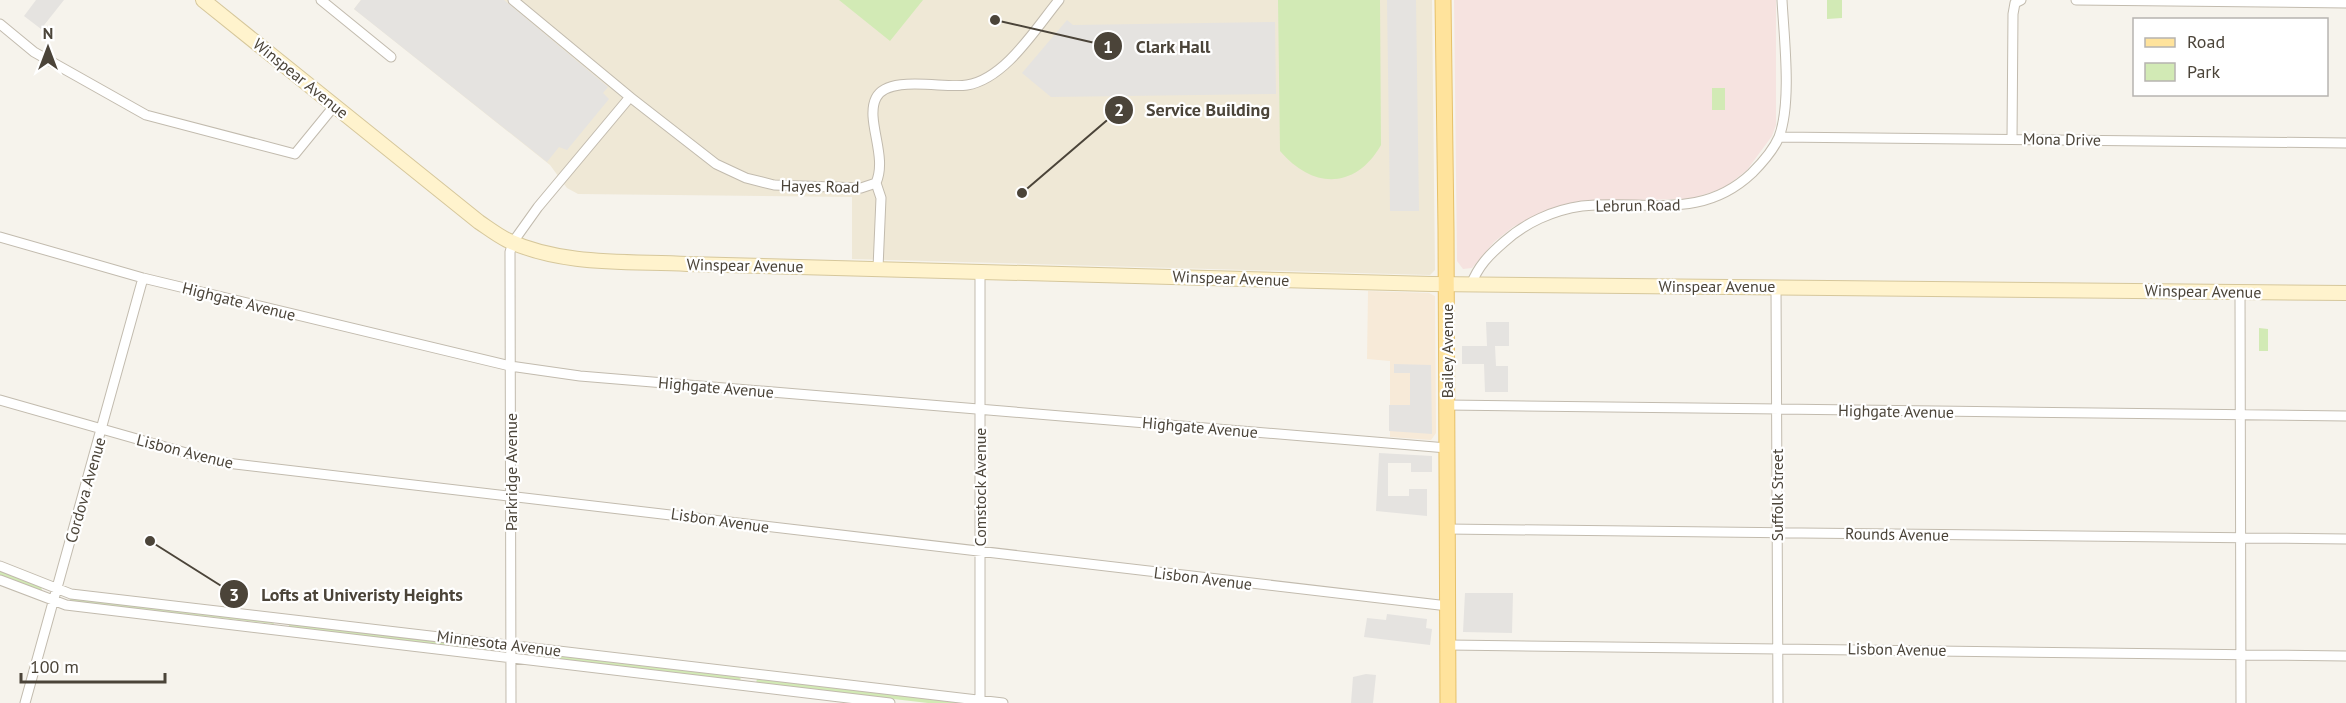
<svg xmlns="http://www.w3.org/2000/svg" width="2346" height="703" font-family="'PT Sans',sans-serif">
<rect width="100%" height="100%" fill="#f6f3ec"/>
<path fill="#f7ead8" d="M1368 291 1429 293 1435 296 1436 433 1431 440 1390 437V361L1367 359Z"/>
<path fill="#efe8d6" d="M361 0H1432L1435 270 1430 275 852 259V197L578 194 567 188 550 165 354 9Z"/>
<path fill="#f6e3e0" d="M1454 0H1776V125L1772 136 1747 170 1728 185 1715 191 1690 199 1579 201 1549 209 1513 227 1494 242 1472 268 1463 269 1457 261Z"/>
<path fill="#d2eab5" d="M839 0H923L890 41Z
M1278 0H1380L1381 145C1356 189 1313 190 1280 151Z
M1827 0H1842V18L1827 19Z
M1712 88H1725V110H1712Z
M2259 328 2268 329V351H2259Z
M0 571 41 587 42 590 39 591 0 575Z
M71 598 273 622 274 624 69 601Z
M290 624 491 648 493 650 491 652 288 627Z
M531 652 739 677 741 679 739 681 530 656 528 654Z
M757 679 963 703H928L756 683Z"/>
<path fill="#e5e3e0" d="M36 0H64L41 29 24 16Z
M361 0H504L608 87 603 93 609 99 567 150 559 147 547 162 354 9Z
M1387 0H1416L1419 211H1390Z
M1067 20 1073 25 1275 22 1276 94 1051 97 1022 73Z
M1486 322H1509V346H1495L1496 366H1508V392H1485L1484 364H1462V346H1487Z
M1394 364 1431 365 1432 434 1389 431V405H1410V373H1394Z
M1379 453 1432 456V472H1411V463H1388V496H1409V489H1427V516L1376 511Z
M1465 593H1513L1512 633 1463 632Z
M1387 614 1427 619 1426 628 1432 629 1430 645 1364 637 1367 618 1386 620Z
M1366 674 1376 675 1373 703H1351L1353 677Z"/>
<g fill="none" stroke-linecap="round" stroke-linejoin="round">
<defs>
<path id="street" d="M321 0 391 57
M513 0 630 97 716 164 746 178 774 185 861 188 876 183C888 156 865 120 876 98 888 74 945 89 967 85 1005 79 1036 28 1059 0
M2076 0 2346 3
M0 24 34 52 146 115 295 154 335 105
M1779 137 2346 143
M2012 139 2013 14 2015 3 2021 0
M876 183 881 198 878 268
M0 237 143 278 510 366 580 376 1447 448
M980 271V703
M1471 285C1478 266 1489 255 1504 242 1525 223 1553 210 1582 206 1644 199 1700 222 1752 173 1763 162 1773 151 1779 137 1792 102 1784 38 1782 0
M1776 287 1778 703
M2240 292 2241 703
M0 400 218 462 1448 606
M1447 405 2346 416
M1447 529 2346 539
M0 566 71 594 1003 703
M0 580 66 605 890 703
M1448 645 2346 656
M25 703 143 278
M511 703 510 252 513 242 538 207 630 97"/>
<path id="secondary" d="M203 0 479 222C488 228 497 235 507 240 562 266 628 261 687 264L1432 284 2346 293"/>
<path id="primary" d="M1443 0 1446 230 1448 703"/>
</defs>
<use href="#street" stroke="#c2bbae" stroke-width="11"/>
<use href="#secondary" stroke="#d6c79b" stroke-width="16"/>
<use href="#primary" stroke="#e6c16a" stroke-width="17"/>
<use href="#street" stroke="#fff" stroke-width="9"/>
<use href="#secondary" stroke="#fff3cd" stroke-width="14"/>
<use href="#primary" stroke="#ffe39c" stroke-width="15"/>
</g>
<g text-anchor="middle" stroke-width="4.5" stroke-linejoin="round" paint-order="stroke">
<g font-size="16" fill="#4b4439" stroke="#fff">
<text transform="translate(301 78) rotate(39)" y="6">Winspear Avenue</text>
<text transform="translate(2062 139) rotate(1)" y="6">Mona Drive</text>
<text transform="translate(820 186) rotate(1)" y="6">Hayes Road</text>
<text transform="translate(1638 205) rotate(-1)" y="6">Lebrun Road</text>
<text transform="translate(745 265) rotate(1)" y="6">Winspear Avenue</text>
<text transform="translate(1231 278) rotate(2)" y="6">Winspear Avenue</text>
<text x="1717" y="292">Winspear Avenue</text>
<text transform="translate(2203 291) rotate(1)" y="6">Winspear Avenue</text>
<text transform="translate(239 301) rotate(14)" y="6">Highgate Avenue</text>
<text transform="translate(1447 351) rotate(-90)" y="6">Bailey Avenue</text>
<text transform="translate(716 387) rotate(5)" y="6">Highgate Avenue</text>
<text transform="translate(1896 411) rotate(1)" y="6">Highgate Avenue</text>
<text transform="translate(1200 427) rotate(5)" y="6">Highgate Avenue</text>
<text transform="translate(185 451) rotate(14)" y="6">Lisbon Avenue</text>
<text transform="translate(511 472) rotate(-90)" y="6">Parkridge Avenue</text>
<text transform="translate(980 487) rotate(-90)" y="6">Comstock Avenue</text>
<text transform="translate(85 490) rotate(-74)" y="6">Cordova Avenue</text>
<text transform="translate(1777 495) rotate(-90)" y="6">Suffolk Street</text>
<text transform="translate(720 520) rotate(8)" y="6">Lisbon Avenue</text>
<text transform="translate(1897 534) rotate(1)" y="6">Rounds Avenue</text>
<text transform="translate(1203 578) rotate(7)" y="6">Lisbon Avenue</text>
<text transform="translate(499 643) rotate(7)" y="6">Minnesota Avenue</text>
<text transform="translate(1897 649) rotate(1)" y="6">Lisbon Avenue</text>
</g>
</g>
<path fill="none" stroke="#4b4439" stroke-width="2" d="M995 20L1108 46M1022 193L1119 110M150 541L234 594"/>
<g fill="#4b4439" stroke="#fff" stroke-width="2">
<circle cx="995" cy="20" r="6"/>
<circle cx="1022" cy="193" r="6"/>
<circle cx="150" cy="541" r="6"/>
<circle cx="1108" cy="46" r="15"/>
<circle cx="1119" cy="110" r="15"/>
<circle cx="234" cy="594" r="15"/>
</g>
<g font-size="18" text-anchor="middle" font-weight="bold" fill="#fff">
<text x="1108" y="53">1</text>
<text x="1119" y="116">2</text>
<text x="234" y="601">3</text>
</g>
<g font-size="18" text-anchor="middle" font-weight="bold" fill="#4b4439" stroke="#fff" stroke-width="4.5" stroke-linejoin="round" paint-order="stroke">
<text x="1173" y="53">Clark Hall</text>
<text x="1208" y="116">Service Building</text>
<text x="362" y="601">Lofts at Univeristy Heights</text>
</g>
<rect x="2133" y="18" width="195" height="78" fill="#ffffff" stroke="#b7b4b0" stroke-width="1.5"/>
<rect x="2145" y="38" width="30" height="9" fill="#ffe39c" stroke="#b7b4b0" stroke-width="1.5"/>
<text x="2187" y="48" font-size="18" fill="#4b4439">Road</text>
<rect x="2145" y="63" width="30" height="18" fill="#d2eab5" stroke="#b7b4b0" stroke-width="1.5"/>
<text x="2187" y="78" font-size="18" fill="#4b4439">Park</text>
<g transform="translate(48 48)" stroke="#ffffff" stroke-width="4.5" paint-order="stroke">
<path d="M0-4.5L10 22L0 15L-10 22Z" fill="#4b4439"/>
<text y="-9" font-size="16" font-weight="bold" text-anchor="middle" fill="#4b4439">N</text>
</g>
<path d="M21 673v9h144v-9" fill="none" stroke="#4b4439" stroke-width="3"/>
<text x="30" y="673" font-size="18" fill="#4b4439" stroke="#ffffff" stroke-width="4.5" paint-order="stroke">100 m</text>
</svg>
